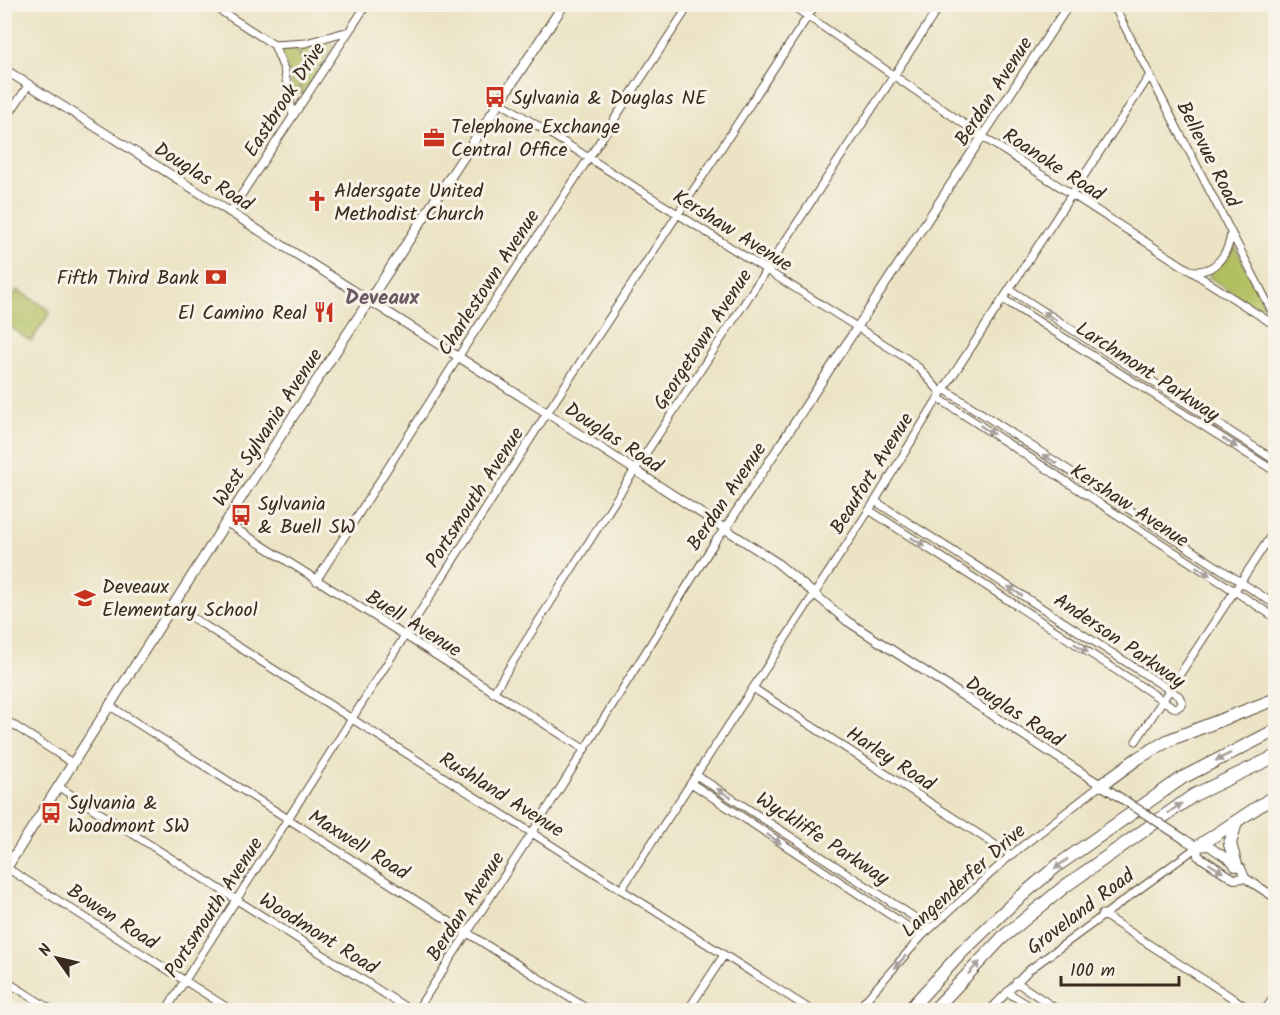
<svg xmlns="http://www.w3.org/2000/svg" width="1280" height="1015" font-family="Kalam,sans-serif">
<rect width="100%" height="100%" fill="#f7f3e8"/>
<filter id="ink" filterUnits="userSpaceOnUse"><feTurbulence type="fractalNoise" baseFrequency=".0167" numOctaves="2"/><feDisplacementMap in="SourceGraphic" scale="12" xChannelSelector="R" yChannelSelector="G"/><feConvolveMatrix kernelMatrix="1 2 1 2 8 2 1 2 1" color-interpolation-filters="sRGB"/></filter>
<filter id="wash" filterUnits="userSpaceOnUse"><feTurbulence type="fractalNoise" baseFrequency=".008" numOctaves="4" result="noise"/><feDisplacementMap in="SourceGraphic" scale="24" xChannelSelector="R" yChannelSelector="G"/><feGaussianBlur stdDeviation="1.35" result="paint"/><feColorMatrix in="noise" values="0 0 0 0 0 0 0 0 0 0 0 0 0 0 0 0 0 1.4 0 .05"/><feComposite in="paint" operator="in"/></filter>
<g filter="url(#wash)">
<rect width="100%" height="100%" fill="#ece3c4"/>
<path fill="#b1bf61" stroke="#767440" stroke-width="1.5" d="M332 43 334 47 302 94 300 92 307 64 304 62 298 48Z
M281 46 295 48 303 62 301 65 304 67 298 92 293 91 288 69 278 48Z
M1235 246 1263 302 1261 309 1258 310 1254 307 1209 277 1211 271 1226 260Z
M17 290 48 309 50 313 31 341C5 326 0 318 17 290Z"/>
</g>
<g filter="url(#ink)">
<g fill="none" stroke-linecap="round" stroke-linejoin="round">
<defs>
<path id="minor" d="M210 4 274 45 284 69 293 116
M790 4 983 137 1276 326
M1113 4 1276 319
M1271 4 1276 14
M274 45 306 43 349 31
M500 102 906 358 919 368 941 393
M4 122 29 84
M230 212 367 4
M1190 270C1214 276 1229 253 1231 233
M1009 289 1276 461
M1003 299 1276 472
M944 389 1276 605
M938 398 1276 618
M869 510 1173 707 1177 708 1181 705 1182 702 1179 696 875 501
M227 523 584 749
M316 581 466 345 690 4
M174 606 811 1010
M753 688 1011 855
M493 693 627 482 941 4
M110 706 589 1010
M4 719 74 764
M1136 741 1276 528
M696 775 931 928
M691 783 922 936
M59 787 410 1010
M4 854 13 859
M7 868 231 1010
M621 890 875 501 938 398 1150 75
M1102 914 1251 1010
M4 980 52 1010
M1016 982 1058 1010
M1007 992 1036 1010
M166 1010 547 413 816 4
M417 1010 532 833 716 540 725 529
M688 1010 724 955
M857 1010 922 936 1011 855 1101 785
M990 1010 1029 970 1197 847
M1265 1010 1276 994"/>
<path id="tertiary" d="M4 69 547 413 776 562 847 621 1110 791
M725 529 1069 4
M1184 839 1197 847 1209 846 1241 868 1245 878
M1197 847 1198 856 1234 879 1245 878 1276 898"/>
<path id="secondary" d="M4 872 290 421 564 4"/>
<path id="motorway" d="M1101 785 1138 758 1169 740 1276 699
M1197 847 1276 795
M1236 865 1230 844 1236 822
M909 1010 961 953 1012 904 1058 865 1182 778 1276 730
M934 1010 1002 938 1064 887 1194 795 1276 756"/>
</defs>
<use href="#minor" stroke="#564637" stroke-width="9"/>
<use href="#tertiary" stroke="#564637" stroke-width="10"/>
<use href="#secondary" stroke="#564637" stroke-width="11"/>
<use href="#motorway" stroke="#564637" stroke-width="14"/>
<use href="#minor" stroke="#fff" stroke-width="7"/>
<use href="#tertiary" stroke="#fff" stroke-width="8"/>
<use href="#secondary" stroke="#fff" stroke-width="9"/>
<use href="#motorway" stroke="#fff" stroke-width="12"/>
<defs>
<path id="tertiary-bridge" d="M1110 791 1184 839"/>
</defs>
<use href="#tertiary-bridge" stroke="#564637" stroke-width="10" stroke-linecap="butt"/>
<use href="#tertiary-bridge" stroke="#fff" stroke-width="8"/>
</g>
<defs><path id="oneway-solid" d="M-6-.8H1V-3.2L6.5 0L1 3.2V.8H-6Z" transform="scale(1.5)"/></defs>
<g fill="#a79f9a">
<use href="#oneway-solid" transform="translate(1050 316) rotate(-147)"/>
<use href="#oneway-solid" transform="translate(987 430) rotate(33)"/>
<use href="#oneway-solid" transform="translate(1230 443) rotate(33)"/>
<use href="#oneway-solid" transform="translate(1050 459) rotate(-147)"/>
<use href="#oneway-solid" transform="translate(918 542) rotate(33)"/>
<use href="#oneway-solid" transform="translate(1203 571) rotate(33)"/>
<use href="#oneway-solid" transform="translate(1015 591) rotate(-147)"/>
<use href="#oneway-solid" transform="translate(1081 648) rotate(33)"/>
<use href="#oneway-solid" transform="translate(1223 757) rotate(153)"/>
<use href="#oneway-solid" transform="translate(724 793) rotate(-147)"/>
<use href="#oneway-solid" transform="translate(1175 808) rotate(-35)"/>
<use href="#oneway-solid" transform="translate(774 839) rotate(34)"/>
<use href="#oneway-solid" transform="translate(1061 864) rotate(142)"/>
<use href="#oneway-solid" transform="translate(1216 868) rotate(32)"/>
<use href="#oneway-solid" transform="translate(900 962) rotate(131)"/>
<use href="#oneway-solid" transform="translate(974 968) rotate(-46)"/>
</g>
</g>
<defs>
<symbol id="bus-bare" viewBox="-9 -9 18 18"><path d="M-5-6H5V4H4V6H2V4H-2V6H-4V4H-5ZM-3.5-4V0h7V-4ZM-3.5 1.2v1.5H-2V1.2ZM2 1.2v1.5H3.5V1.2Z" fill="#c8321e" stroke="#f7f3e8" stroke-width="2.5" paint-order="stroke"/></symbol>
<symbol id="office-bare" viewBox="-9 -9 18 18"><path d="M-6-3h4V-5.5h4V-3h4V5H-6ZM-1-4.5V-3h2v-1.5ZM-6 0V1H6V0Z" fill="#c8321e" stroke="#f7f3e8" stroke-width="2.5" paint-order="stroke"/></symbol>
<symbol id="church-bare" viewBox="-9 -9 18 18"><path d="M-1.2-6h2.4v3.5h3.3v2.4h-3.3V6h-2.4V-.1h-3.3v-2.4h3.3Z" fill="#c8321e" stroke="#f7f3e8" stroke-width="2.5" paint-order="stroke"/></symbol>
<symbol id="bank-bare" viewBox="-9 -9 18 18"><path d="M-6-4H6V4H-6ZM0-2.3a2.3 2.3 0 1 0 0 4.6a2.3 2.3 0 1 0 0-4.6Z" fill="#c8321e" stroke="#f7f3e8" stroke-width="2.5" paint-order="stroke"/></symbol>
<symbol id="restaurant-bare" viewBox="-9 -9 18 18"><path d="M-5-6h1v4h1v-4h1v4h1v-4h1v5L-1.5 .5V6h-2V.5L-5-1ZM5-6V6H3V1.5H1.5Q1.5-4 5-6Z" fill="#c8321e" stroke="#f7f3e8" stroke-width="2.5" paint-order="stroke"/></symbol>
<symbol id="school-bare" viewBox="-9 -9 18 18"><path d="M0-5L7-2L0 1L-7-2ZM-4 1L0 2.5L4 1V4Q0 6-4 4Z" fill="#c8321e" stroke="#f7f3e8" stroke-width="2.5" paint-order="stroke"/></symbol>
</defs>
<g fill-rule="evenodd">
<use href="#bus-bare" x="480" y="82" width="30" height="30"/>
<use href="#office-bare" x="419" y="123" width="30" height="30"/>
<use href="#church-bare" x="302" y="186" width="30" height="30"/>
<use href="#bank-bare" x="201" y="262" width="30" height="30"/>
<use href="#restaurant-bare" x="309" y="297" width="30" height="30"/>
<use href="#bus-bare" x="226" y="500" width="30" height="30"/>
<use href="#school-bare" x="70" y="583" width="30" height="30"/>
<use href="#bus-bare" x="36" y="798" width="30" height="30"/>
</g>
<g text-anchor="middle" stroke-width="6" stroke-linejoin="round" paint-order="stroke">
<g font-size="20" fill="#3b2a1e" stroke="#f7f3e8">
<text transform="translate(993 91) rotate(-57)" y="7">Berdan Avenue</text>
<text transform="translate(284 99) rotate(-57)" y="7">Eastbrook Drive</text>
<text transform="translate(1209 154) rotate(63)" y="7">Bellevue Road</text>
<text transform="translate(1054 164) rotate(33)" y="7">Roanoke Road</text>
<text transform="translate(204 176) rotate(32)" y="7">Douglas Road</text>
<text transform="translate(733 230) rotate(32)" y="7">Kershaw Avenue</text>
<text transform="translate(488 282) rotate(-57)" y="7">Charlestown Avenue</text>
<text transform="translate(702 339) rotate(-57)" y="7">Georgetown Avenue</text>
<text transform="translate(1148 371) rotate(33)" y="7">Larchmont Parkway</text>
<text transform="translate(267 427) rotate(-57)" y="7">West Sylvania Avenue</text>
<text transform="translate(614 437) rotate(33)" y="7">Douglas Road</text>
<text transform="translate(871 473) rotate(-58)" y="7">Beaufort Avenue</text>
<text transform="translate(726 496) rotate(-56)" y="7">Berdan Avenue</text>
<text transform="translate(474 497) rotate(-57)" y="7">Portsmouth Avenue</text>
<text transform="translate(1130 505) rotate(33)" y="7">Kershaw Avenue</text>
<text transform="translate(414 623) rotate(32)" y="7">Buell Avenue</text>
<text transform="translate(1120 640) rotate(34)" y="7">Anderson Parkway</text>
<text transform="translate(1015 711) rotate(33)" y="7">Douglas Road</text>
<text transform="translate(891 758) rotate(33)" y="7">Harley Road</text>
<text transform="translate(502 794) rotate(32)" y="7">Rushland Avenue</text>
<text transform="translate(823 838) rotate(33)" y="7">Wyckliffe Parkway</text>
<text transform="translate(359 844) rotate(32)" y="7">Maxwell Road</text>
<text transform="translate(963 880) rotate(-42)" y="7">Langenderfer Drive</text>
<text transform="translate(465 906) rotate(-57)" y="7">Berdan Avenue</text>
<text transform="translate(213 907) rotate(-57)" y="7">Portsmouth Avenue</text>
<text transform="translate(1080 911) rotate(-37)" y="7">Groveland Road</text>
<text transform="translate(113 916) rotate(33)" y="7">Bowen Road</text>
<text transform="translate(319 933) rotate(32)" y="7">Woodmont Road</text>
</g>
<g font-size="20" fill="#3b2a1e" stroke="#f7f3e8" text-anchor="start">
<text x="512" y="104">Sylvania &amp; Douglas NE</text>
<text x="451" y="133">Telephone Exchange<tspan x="451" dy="23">Central Office</tspan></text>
<text x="334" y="197">Aldersgate United<tspan x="334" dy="23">Methodist Church</tspan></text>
<text x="199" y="284" text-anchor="end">Fifth Third Bank</text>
<text x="307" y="319" text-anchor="end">El Camino Real</text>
<text x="258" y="510">Sylvania<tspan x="258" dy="23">&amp; Buell SW</tspan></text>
<text x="102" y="593">Deveaux<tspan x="102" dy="23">Elementary School</tspan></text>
<text x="68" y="809">Sylvania &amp;<tspan x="68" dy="23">Woodmont SW</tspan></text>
</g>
<g font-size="21" font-weight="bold" fill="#6d5a64" stroke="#f7f3e8">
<text x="382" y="304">Deveaux</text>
</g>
</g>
<rect width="1280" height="1015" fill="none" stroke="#f7f3e8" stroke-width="24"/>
<g transform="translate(57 958) rotate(304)" stroke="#f7f3e8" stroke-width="4.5" paint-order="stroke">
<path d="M0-4.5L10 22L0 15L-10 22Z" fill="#3b2a1e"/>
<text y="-9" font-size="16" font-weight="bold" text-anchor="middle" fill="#3b2a1e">N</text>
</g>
<path d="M1061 976v9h118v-9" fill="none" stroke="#3b2a1e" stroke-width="3"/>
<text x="1070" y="976" font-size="18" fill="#3b2a1e" stroke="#f7f3e8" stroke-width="4.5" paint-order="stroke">100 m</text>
</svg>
